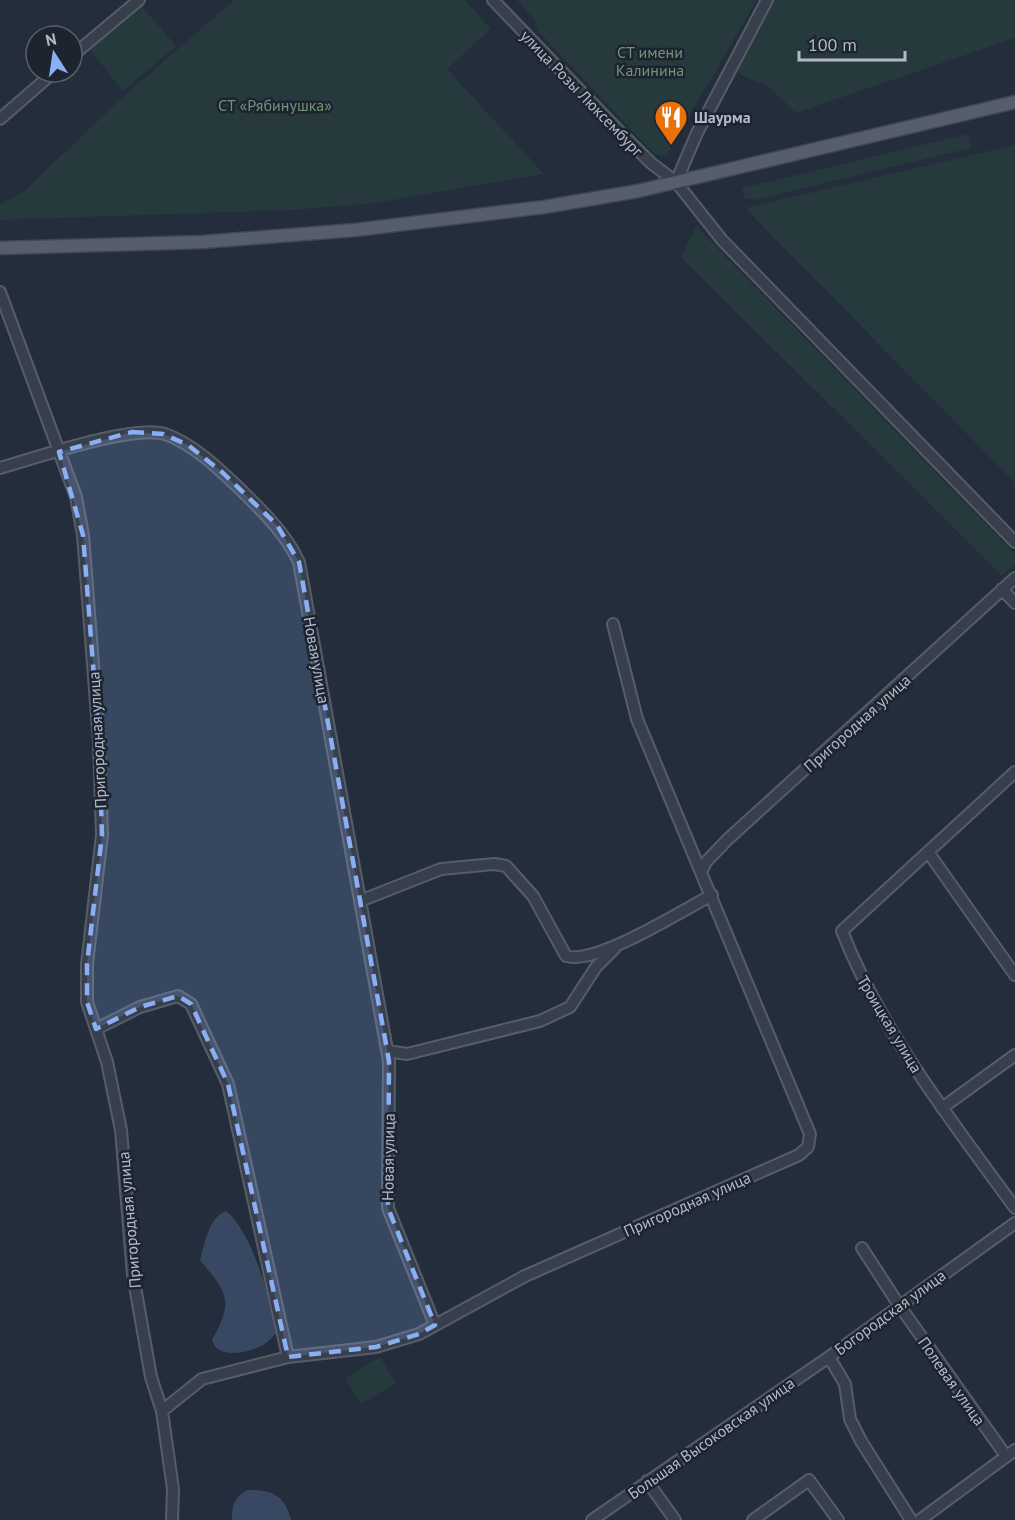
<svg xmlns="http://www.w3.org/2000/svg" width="1015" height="1520" font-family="'PT Sans',sans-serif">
<rect width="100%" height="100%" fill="#242d3b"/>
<path fill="#26393c" d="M234 0H465L491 29 447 69 544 174 376 203 293 210 0 220V205L24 191 124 96Z
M517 0H757L666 156 654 154 538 31 535 20Z
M765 0H1015V38L796 113 769 87 739 74 738 66 765 20 758 21Z
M141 5 176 46 123 91 89 49Z
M968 134 971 148 754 200 744 198 742 188Z
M1015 145V483L745 208Z
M696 226 1015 554V565L1001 575 681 257Z
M380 1357 396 1383 361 1404 345 1378Z"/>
<path fill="#384862" d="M226 1211C252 1231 270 1300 278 1332 273 1336 268 1342 263 1345 248 1353 217 1360 212 1340 235 1300 226 1292 200 1260 205 1244 208 1218 226 1211Z
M248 1490C272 1490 285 1495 291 1520H232C232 1505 234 1497 248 1490Z"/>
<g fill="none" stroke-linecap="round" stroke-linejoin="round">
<defs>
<path id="minor" d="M493 0 620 132 651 163 676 182 722 240 1015 542
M72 56 139 0
M0 119 54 72
M676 182 697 133 767 0
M0 292 76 497 83 535 99 742 102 835 87 964V1002L107 1062 121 1130 133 1275 151 1377 162 1411 173 1489 172 1520
M0 468C36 458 133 424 165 434 193 444 217 467 239 488 262 511 284 531 299 562L389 1061 388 1208 435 1325
M1002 589 1015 603
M1015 772 842 931C882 1033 951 1120 1015 1208
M928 852 1015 975
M702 870 706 862 727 840 1015 578
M360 901 441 869 494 864 506 866 533 896 566 956C595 966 683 910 712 895
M96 1029 140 1007 178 996 191 1004 228 1084 288 1357
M388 1051 407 1054 540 1021 570 1007 596 967 615 948
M942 1108 1015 1055
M862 1248 899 1305 1006 1456
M829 1357 845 1384 850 1419 861 1441 911 1520
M162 1411 202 1379 288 1357 376 1347 419 1334 525 1276 799 1155 808 1147 810 1134 637 719 613 624
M647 1481 675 1520
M592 1520 829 1357 1015 1223
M753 1520 809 1480 838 1520
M920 1520 1015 1450"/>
<path id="major" d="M0 248 202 242 355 230 544 207 638 191 1015 102"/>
</defs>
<use href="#minor" stroke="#565d69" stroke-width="14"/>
<use href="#major" stroke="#414854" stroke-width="15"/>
<use href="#minor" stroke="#383f4c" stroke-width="10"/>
<use href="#major" stroke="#565e6c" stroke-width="12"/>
</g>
<path fill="#8baff4" fill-opacity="0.2" stroke="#8baff4" stroke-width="4.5" stroke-dasharray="12 8" stroke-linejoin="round" d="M132 432 163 434 188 445 222 472 277 525 299 562 389 1061 388 1208 435 1325 419 1334 376 1347 288 1357 228 1084 191 1004 178 996 140 1007 96 1029 87 1002V964L102 835 99 742 83 535 59 452Z"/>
<defs>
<symbol id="restaurant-pin" viewBox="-11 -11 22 30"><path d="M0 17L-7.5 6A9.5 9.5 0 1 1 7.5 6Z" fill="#e8710a" stroke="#1d2430"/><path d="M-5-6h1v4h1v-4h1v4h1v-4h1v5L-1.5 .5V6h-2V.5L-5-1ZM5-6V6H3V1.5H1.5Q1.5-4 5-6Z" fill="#fff"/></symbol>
</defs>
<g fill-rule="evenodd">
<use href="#restaurant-pin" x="652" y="98" width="38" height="52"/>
</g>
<g text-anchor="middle" stroke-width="5" stroke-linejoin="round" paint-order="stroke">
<g font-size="16" fill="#6b9777" stroke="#1d2430">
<text x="650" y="58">СТ имени<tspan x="650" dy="18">Калинина</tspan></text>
<text x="275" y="111">СТ «Рябинушка»</text>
</g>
<g font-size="16" fill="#b3bac7" stroke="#1d2430">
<text transform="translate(582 93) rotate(46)" y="6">улица Розы Люксембург</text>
<text transform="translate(317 660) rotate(80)" y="6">Новая улица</text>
<text transform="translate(857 723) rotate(-42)" y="6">Пригородная улица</text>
<text transform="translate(97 740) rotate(-93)" y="6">Пригородная улица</text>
<text transform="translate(890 1024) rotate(59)" y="6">Троицкая улица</text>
<text transform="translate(388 1157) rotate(-89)" y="6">Новая улица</text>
<text transform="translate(687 1204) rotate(-24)" y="6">Пригородная улица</text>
<text transform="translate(129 1220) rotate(-95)" y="6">Пригородная улица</text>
<text transform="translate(890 1312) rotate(-36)" y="6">Богородская улица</text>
<text transform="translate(952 1381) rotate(55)" y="6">Полевая улица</text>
<text transform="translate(711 1438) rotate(-35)" y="6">Большая Высоковская улица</text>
</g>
<g font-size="16" font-weight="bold" fill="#b3bac7" stroke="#1d2430" text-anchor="start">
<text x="694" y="123">Шаурма</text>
</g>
</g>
<g transform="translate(54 54) rotate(348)"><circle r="28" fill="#1d2430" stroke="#59606c" stroke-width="1.5"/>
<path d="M0-4.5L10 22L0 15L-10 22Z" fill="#8baff4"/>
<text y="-9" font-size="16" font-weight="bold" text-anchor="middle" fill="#b3bac7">N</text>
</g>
<path d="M799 51v9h106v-9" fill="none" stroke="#b3bac7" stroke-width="3"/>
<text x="808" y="51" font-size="18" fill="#b3bac7" stroke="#1d2430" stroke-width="4.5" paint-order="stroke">100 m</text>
</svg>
